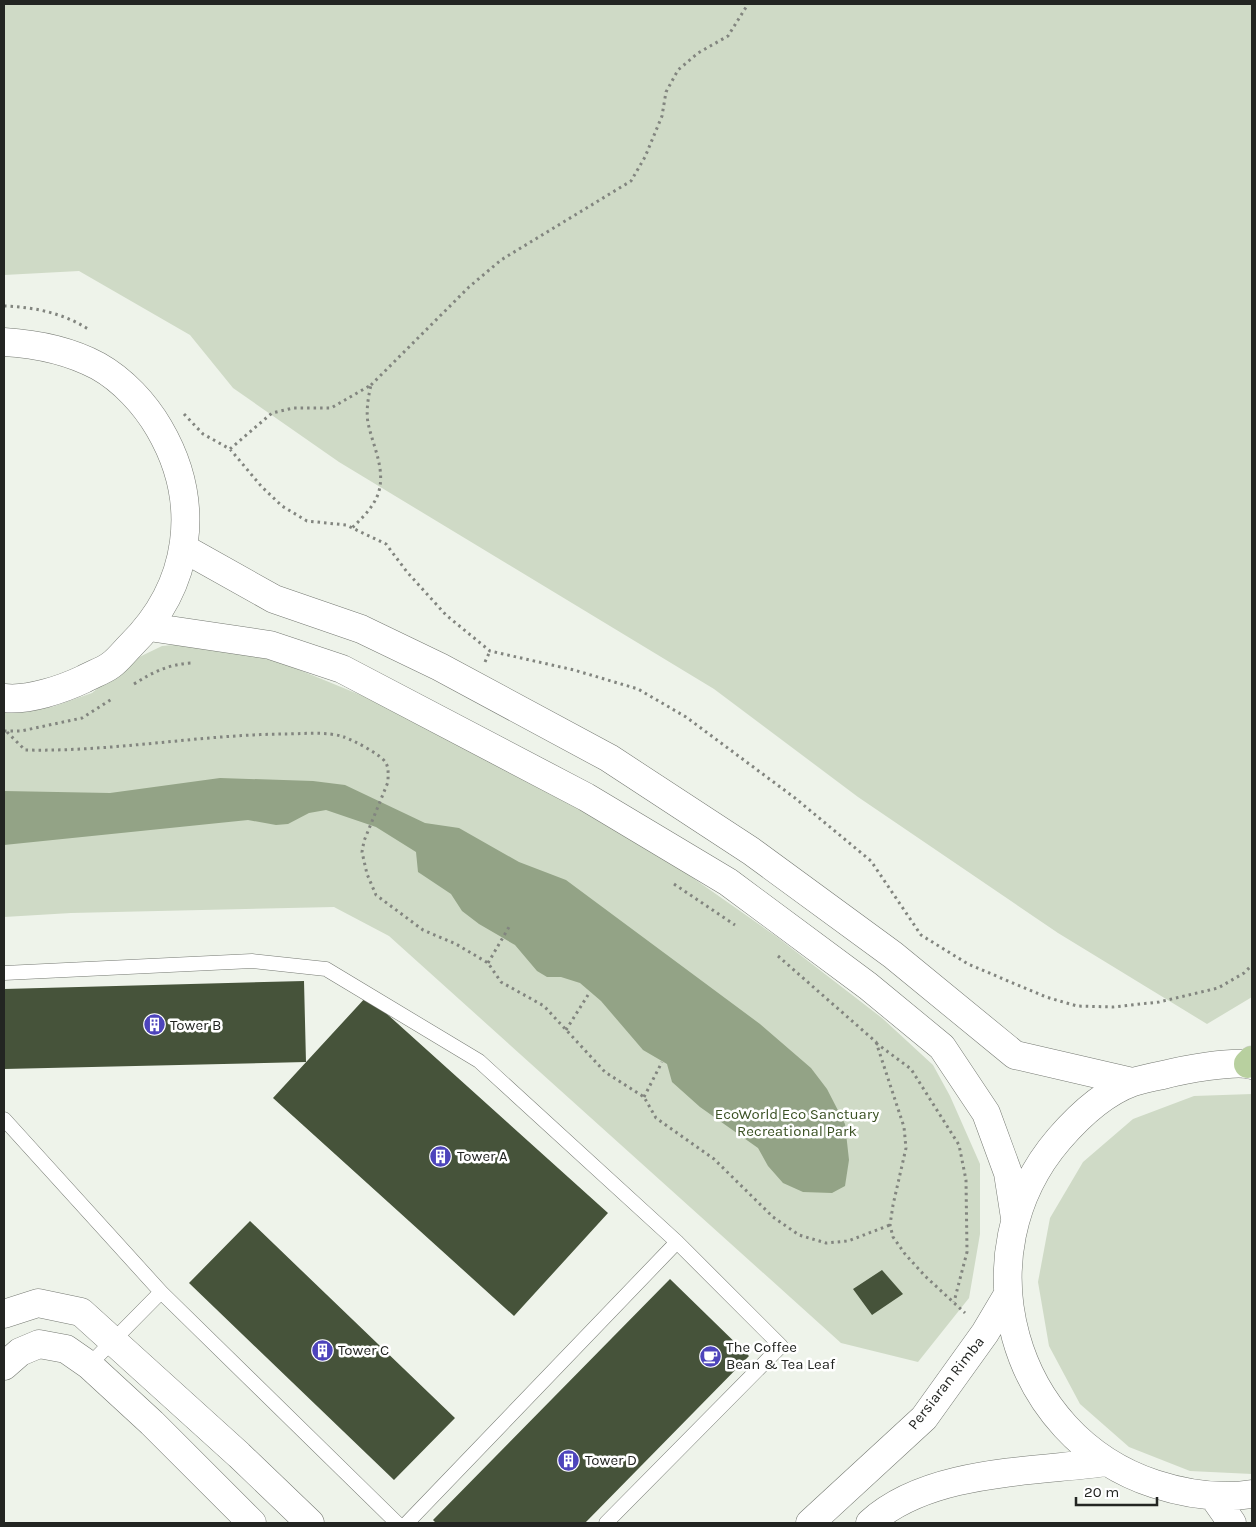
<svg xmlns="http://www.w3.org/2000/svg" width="1256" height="1527" font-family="Karla,sans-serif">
<rect width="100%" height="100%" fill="#eef3ea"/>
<path fill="#cfdac6" d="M4 4H1252V997L1207 1024 1058 933 858 797 714 689 339 462 233 388 190 335 79 271 4 275Z
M197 643 268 657 402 712 626 831 777 937 882 1018 933 1065 950 1096 980 1164V1234L969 1298 918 1362 841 1343 389 936 334 907 71 913 4 917V712L52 707 92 693 129 662 162 646Z
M1252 1094V1474L1190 1471 1129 1447 1080 1404 1049 1346 1038 1282 1050 1218 1083 1162 1133 1119 1194 1096Z"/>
<path fill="#93a386" d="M220 778 313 781 345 785 425 823 459 828 519 862 566 880 760 1024 811 1068 827 1089 845 1124 849 1160 845 1186 832 1193 803 1192 783 1183 768 1166 758 1148 700 1107 672 1082 667 1064 643 1050 601 1001 580 983 561 977H547L537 971 515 945 479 924 462 911 451 894 418 872 416 852 376 827 326 810 309 813 288 824 276 825 248 820 4 845V791L110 793Z"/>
<path fill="#46533a" d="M304 981 306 1062 4 1069V989Z
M367 996 608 1213 514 1316 273 1098Z
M250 1221 455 1418 394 1480 189 1283Z
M882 1270 903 1294 872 1315 853 1289Z
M670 1279 749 1356 585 1523H436L433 1520Z"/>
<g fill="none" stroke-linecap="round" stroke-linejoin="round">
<defs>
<path id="lane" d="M4 973 252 961 326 969 479 1061 677 1242 781 1346 606 1523
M4 1119 161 1292 89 1365
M161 1292 397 1523
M407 1523 677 1242"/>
<path id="street" d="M4 1314 38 1303 81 1312 239 1455 310 1523
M4 1366 20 1352 39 1344 66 1349 89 1365 152 1423 252 1523"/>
<path id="secondary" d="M4 342C38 344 68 350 98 366 123 380 145 404 159 428 203 503 191 586 130 646 124 652 118 660 111 665 103 671 93 674 84 679 63 689 28 701 4 698
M183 548 274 599 361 629 440 667 609 758 751 851 893 955 1015 1055 1132 1082
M149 627 270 645 342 669 586 797 728 882 868 986 942 1047 986 1113 1008 1173 1015 1218
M1252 1065C1234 1060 1182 1070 1163 1075 1153 1077 1143 1079 1133 1082 1105 1092 1078 1117 1059 1139 960 1254 1011 1437 1155 1484 1186 1494 1220 1499 1252 1494
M1213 1496 1232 1523
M810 1523 924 1418 985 1333 1007 1296
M870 1523C928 1470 1032 1472 1107 1462"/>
<path id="primary" d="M1248 1064 1252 1060"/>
</defs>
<use href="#lane" stroke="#757972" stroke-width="15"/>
<use href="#street" stroke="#757972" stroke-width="29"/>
<use href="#secondary" stroke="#757972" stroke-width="29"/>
<use href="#primary" stroke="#cfcfce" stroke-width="29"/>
<path stroke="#82857f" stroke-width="3" stroke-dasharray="2.5 4" stroke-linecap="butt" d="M4 306C34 307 63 313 88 329
M371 385 469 287 501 260 631 181 645 157 662 116 666 92 678 70 698 53 728 36 748 4
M184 414 203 434 230 449 261 486 282 506 307 521 346 525 386 544 407 572 446 615 490 651 574 670 638 689 686 717 795 798 871 861 921 935 968 964 1046 997 1077 1006 1113 1007 1159 1002 1218 988 1244 973 1252 965
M230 449 272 413 293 408H331L371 385C368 398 366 411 368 423 373 446 385 468 379 491 375 506 362 518 352 528
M485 662 490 651
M134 684C153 672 169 664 192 663
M4 731H21L82 718 112 699
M7 732 25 750C112 752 197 735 283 734 302 734 327 731 344 737 353 740 382 755 386 763 389 769 388 775 388 782L364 841 362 852 367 874 376 895 423 930 456 944 488 963 501 982 544 1006 605 1072 644 1097 656 1118 714 1159 773 1217 799 1235 826 1243 848 1241 890 1225
M674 884 735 925
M778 956 876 1042 904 1127 906 1148 893 1205 890 1225 893 1237 905 1254 925 1276 965 1313
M488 963 509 927
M566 1030 588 995
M876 1043 911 1069 959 1145 966 1180 967 1252 954 1302
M644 1097 662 1062"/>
<use href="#lane" stroke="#fff" stroke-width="14"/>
<use href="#street" stroke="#fff" stroke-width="28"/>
<use href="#secondary" stroke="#fff" stroke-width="28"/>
<use href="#primary" stroke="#b8d09f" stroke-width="28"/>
</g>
<defs>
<symbol id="building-disc" viewBox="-11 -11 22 22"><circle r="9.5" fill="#4d44bb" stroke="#fff"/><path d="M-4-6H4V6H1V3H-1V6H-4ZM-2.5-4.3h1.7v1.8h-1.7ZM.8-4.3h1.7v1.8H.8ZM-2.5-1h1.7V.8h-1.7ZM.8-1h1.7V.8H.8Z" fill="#fff"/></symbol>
<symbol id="cafe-disc" viewBox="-11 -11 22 22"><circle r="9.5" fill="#4d44bb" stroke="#fff"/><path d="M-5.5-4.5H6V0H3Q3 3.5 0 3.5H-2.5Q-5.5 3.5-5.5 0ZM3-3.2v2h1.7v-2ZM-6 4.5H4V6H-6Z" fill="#fff"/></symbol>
</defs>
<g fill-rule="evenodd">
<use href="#building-disc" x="142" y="1012" width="25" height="25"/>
<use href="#building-disc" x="428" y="1144" width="25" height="25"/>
<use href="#building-disc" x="310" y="1338" width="25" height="25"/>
<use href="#cafe-disc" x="698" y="1344" width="25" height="25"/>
<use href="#building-disc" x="556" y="1448" width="25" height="25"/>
</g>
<g text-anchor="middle" stroke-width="5" stroke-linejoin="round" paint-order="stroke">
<g font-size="15" fill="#232522" stroke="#fff" text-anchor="start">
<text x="170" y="1030">Tower B</text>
<text x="457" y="1161">Tower A</text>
<text x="726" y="1352">The Coffee<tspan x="726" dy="17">Bean &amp; Tea Leaf</tspan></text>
<text x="338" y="1355">Tower C</text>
<text x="585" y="1465">Tower D</text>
</g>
<g font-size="15" fill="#3a5023" stroke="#fff">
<text x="797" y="1119">EcoWorld Eco Sanctuary<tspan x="797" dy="17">Recreational Park</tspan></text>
</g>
<g font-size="15" fill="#232522" stroke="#fff">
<text transform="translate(946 1383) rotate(-52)" y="5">Persiaran Rimba</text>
</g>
</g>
<rect width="1256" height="1527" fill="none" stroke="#232522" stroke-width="10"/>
<path d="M1076 1497v8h81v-8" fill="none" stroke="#232522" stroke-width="2.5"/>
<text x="1084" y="1497" font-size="15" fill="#232522" stroke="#ffffff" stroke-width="4" paint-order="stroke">20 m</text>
</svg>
